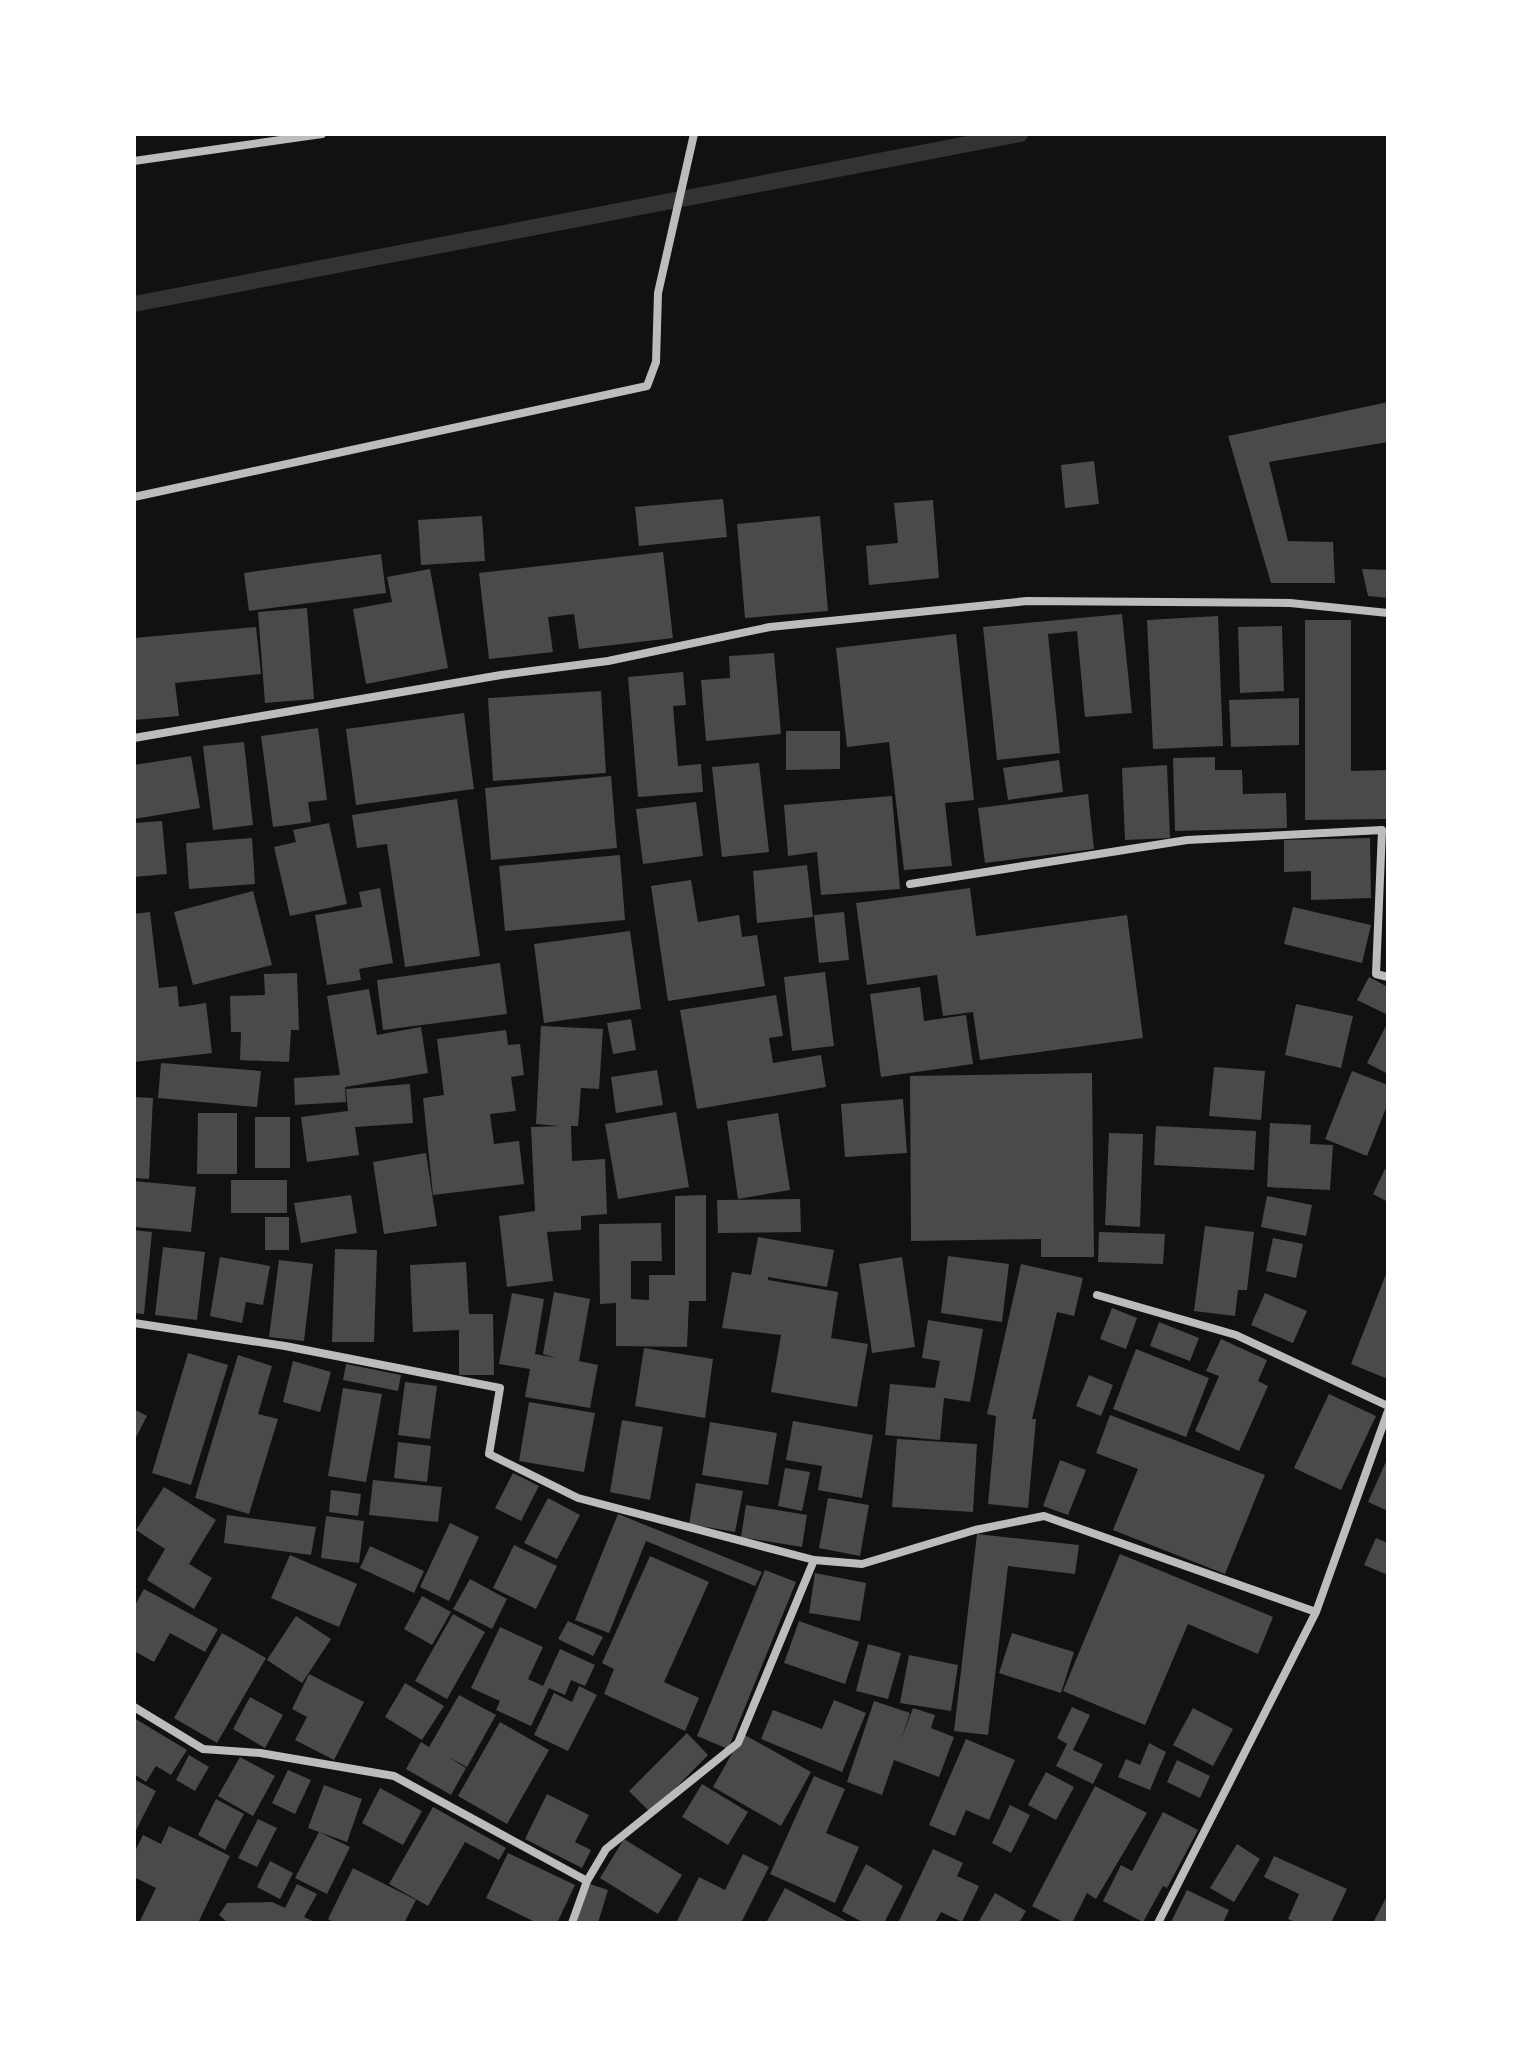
<svg xmlns="http://www.w3.org/2000/svg" width="1522" height="2057" font-family="'Noto Sans',sans-serif">
<rect width="100%" height="100%" fill="#111"/>
<g fill="none" stroke-linecap="round" stroke-linejoin="round">
<path stroke="#333" stroke-width="16" d="M134 304 1020 134"/>
</g>
<path fill="#4a4a4a" d="M1388 402V442L1269 462 1288 541 1333 542 1335 583H1271L1228 436Z
M1094 461 1099 504 1065 508 1061 465Z
M723 499 727 537 639 546 635 507Z
M933 500 939 578 869 585 866 546 898 543 894 503Z
M482 516 485 561 421 565 418 520Z
M820 516 828 611 745 618 737 524Z
M663 552 673 638 579 649 574 614 548 617 553 652 489 659 479 573Z
M381 554 386 593 249 611 244 573Z
M430 569 448 668 366 684 353 609 392 602 387 577Z
M1362 569 1388 570V598L1368 596Z
M307 608 314 699 265 703 258 612Z
M1122 614 1132 713 1085 717 1077 631 1048 634 1060 753 997 760 983 627Z
M1218 616 1223 746 1153 749 1147 620Z
M1305 620H1351V771L1388 770V819L1305 820Z
M1282 626 1284 691 1240 693 1238 627Z
M256 627 261 674 175 683 179 716 134 720V638Z
M956 634 974 800 945 803 952 866 904 870 889 742 847 747 836 648Z
M774 653 781 734 706 741 701 680 730 678 729 656Z
M683 672 686 705 673 706 678 766 701 764 703 792 638 797 628 677Z
M601 691 606 773 493 781 488 698Z
M1299 698V745L1231 747 1229 700Z
M464 713 474 789 356 805 346 729Z
M318 728 327 800 308 802 311 822 273 827 261 736Z
M786 731H840V769L786 770Z
M244 742 253 825 213 830 203 746Z
M191 756 200 808 134 819V765Z
M1215 757V770H1242L1243 794 1286 793 1287 828 1175 831 1173 758Z
M1059 760 1063 792 1008 800 1003 768Z
M759 763 769 852 722 857 712 767Z
M1167 765 1170 838 1125 840 1122 768Z
M611 776 617 848 491 860 485 788Z
M1088 794 1094 849 985 863 978 808Z
M892 796 900 889 821 895 817 852 788 856 784 805Z
M457 799 480 956 405 967 387 844 357 848 352 815Z
M696 802 703 856 643 864 636 809Z
M162 821 167 874 134 877V823Z
M329 823 347 904 290 916 274 847 296 842 293 830Z
M252 838 255 884 189 889 186 843Z
M1370 838 1371 898 1311 900V871L1284 872V840Z
M620 855 625 920 505 931 499 866Z
M807 865 813 917 757 923 753 871Z
M691 880 698 922 739 915 742 937 757 935 765 986 668 1001 651 886Z
M380 888 393 963 359 969 361 980 327 985 315 915 362 907 359 892Z
M970 888 976 936 1127 915 1143 1038 980 1060 973 1012 943 1016 937 975 867 985 856 903Z
M253 891 272 965 193 985 174 912Z
M1293 907 1371 925 1362 963 1284 944Z
M150 912 159 988 177 986 179 1007 206 1003 212 1053 134 1062V914Z
M844 912 849 960 819 963 814 915Z
M630 931 641 1009 544 1023 534 944Z
M500 963 507 1014 383 1030 377 980Z
M825 972 834 1046 792 1051 784 977Z
M297 973 299 1030H291L289 1062 240 1060 241 1032H231L230 996 265 995 264 974Z
M1369 977 1388 987V1015L1357 1000Z
M920 987 924 1021 966 1015 973 1064 881 1077 870 994Z
M369 989 377 1035 421 1027 428 1073 345 1087 346 1102 295 1105 294 1078 340 1075 327 996Z
M776 995 783 1036 769 1038 773 1063 821 1055 826 1087 697 1109 680 1010Z
M1296 1004 1353 1016 1341 1068 1285 1055Z
M631 1019 636 1050 613 1054 607 1023Z
M1388 1022V1074L1367 1063Z
M541 1026 603 1029 599 1089 581 1088 578 1126H571L572 1161 605 1159 607 1214 581 1216V1230L547 1232 553 1281 507 1287 499 1216 535 1211 531 1127 560 1126 536 1124Z
M506 1030 508 1045 520 1044 524 1075 511 1077 516 1111 490 1114 494 1144 519 1141 524 1184 433 1195 423 1098 444 1095 437 1039Z
M161 1063 261 1071 257 1107 158 1098Z
M1214 1067 1265 1071 1261 1120 1209 1116Z
M657 1070 663 1105 616 1113 611 1077Z
M1352 1071 1388 1085V1103L1367 1156 1325 1139Z
M1092 1073 1094 1257H1041V1239L911 1241 910 1076Z
M410 1084 413 1123 355 1127 359 1155 307 1162 301 1117 348 1111 346 1089Z
M134 1097 153 1098 149 1179 134 1178Z
M903 1099 907 1153 845 1157 841 1104Z
M676 1112 689 1187 618 1199 605 1124Z
M198 1113H237V1174H197Z
M778 1113 790 1190 738 1199 727 1121Z
M255 1117H290V1168H255Z
M1270 1123 1311 1125 1310 1144 1333 1145 1330 1190 1267 1187Z
M1156 1126 1256 1131 1254 1170 1154 1165Z
M1109 1133 1143 1134 1140 1227 1105 1225Z
M426 1153 437 1226 384 1234 373 1162Z
M1385 1169 1388 1170V1202L1373 1194Z
M231 1180H287V1213H231Z
M134 1181 196 1187 191 1232 134 1227Z
M351 1195 357 1233 301 1243 294 1203Z
M706 1195V1301H689L687 1347 616 1346V1303L600 1304 599 1224 661 1223 662 1261H631V1299L649 1300V1275H675V1196Z
M1267 1196 1312 1205 1306 1236 1261 1227Z
M800 1199 801 1232 718 1233 717 1200Z
M265 1217H289V1250H265Z
M1205 1226 1254 1232 1247 1290H1238L1235 1316 1194 1311Z
M134 1230 152 1232 144 1314 134 1313Z
M1099 1232 1165 1234 1163 1264 1098 1262Z
M758 1237 834 1250 827 1287 768 1277V1280L838 1292 831 1338 868 1344 857 1407 771 1392 781 1335 722 1328 732 1272 751 1275Z
M1273 1238 1303 1244 1296 1278 1266 1271Z
M163 1247 205 1252 197 1320 155 1315Z
M335 1249 377 1250 374 1342H332Z
M948 1256 1009 1264 1002 1322 941 1313Z
M220 1257 270 1266 263 1305 246 1302 242 1323 210 1316Z
M902 1257 915 1347 872 1353 859 1264Z
M279 1260 313 1264 304 1341 269 1337Z
M466 1262 469 1314H493L494 1375H459V1330L413 1332 410 1265Z
M1021 1264 1083 1278 1074 1316 1057 1312 1032 1419H1036L1028 1508 988 1504 996 1416 987 1414Z
M1388 1269V1379L1351 1364Z
M554 1292 590 1299 579 1361 598 1365 590 1408 525 1397 530 1369 499 1364 512 1293 544 1299 535 1354 556 1358 543 1354Z
M1265 1293 1307 1311 1293 1343 1251 1325Z
M1112 1308 1137 1318 1126 1349 1100 1339Z
M928 1320 983 1329 970 1402 944 1398 940 1440 885 1435 890 1384 935 1388 940 1361 922 1358Z
M1159 1322 1199 1338 1190 1361 1150 1346Z
M1221 1339 1267 1360 1258 1381 1268 1386 1239 1451 1195 1431 1219 1376 1206 1371Z
M644 1348 713 1359 705 1418 635 1406Z
M1136 1349 1209 1378 1186 1437 1113 1409Z
M188 1353 228 1365 191 1485 152 1473Z
M238 1355 272 1366 258 1414 278 1419 249 1514 195 1498Z
M293 1361 331 1372 320 1412 283 1402Z
M346 1364 401 1375 398 1391 343 1380Z
M1089 1375 1113 1385 1101 1416 1076 1406Z
M405 1382 437 1386 430 1439 398 1435Z
M343 1388 382 1394 366 1482 328 1476Z
M1329 1394 1376 1416 1341 1490 1294 1468Z
M529 1402 595 1413 584 1472 519 1461Z
M134 1409 147 1416 134 1441Z
M1110 1415 1265 1475 1225 1574 1113 1530 1138 1469 1096 1453Z
M622 1420 663 1427 650 1500 610 1492Z
M793 1421 873 1435 862 1498 818 1490 822 1466 786 1460Z
M710 1422 777 1433 768 1485 702 1475Z
M897 1439 977 1444 973 1512 892 1507Z
M398 1442 431 1446 427 1482 394 1478Z
M1388 1457V1511L1368 1502Z
M1060 1460 1086 1470 1068 1515 1043 1506Z
M785 1468 810 1472 802 1511 778 1506Z
M513 1473 539 1486 521 1521 495 1508Z
M373 1480 442 1487 438 1522 369 1515Z
M696 1483 743 1491 735 1532 689 1524Z
M164 1487 216 1520 189 1564 212 1578 194 1609 147 1580 165 1549 136 1530Z
M331 1490 361 1494 358 1516 329 1512Z
M548 1498 580 1515 557 1559 524 1543Z
M828 1498 869 1505 860 1556 819 1548Z
M746 1505 807 1515 802 1547 741 1537Z
M618 1514 762 1572 755 1586 646 1541 609 1633 575 1620Z
M227 1515 316 1527 311 1555 224 1543Z
M326 1516 364 1521 359 1563 321 1558Z
M450 1523 479 1537 449 1601 420 1587Z
M977 1534 1079 1545 1075 1574 1008 1566 988 1735 954 1731Z
M1376 1538 1388 1543V1575L1364 1565Z
M514 1545 557 1566 536 1609 493 1588Z
M370 1546 424 1571 414 1593 360 1568Z
M1120 1554 1273 1617 1258 1654 1188 1624 1145 1725 1063 1691Z
M290 1555 357 1584 339 1627 271 1598Z
M650 1556 709 1582 664 1682 699 1698 685 1731 604 1694 614 1669 602 1663Z
M765 1570 796 1582 728 1749 697 1736Z
M815 1573 866 1583 860 1621 809 1613Z
M470 1579 507 1599 492 1629 453 1609Z
M144 1589 218 1629 205 1652 170 1633 154 1662 134 1651V1607Z
M422 1596 451 1612 432 1645 404 1629Z
M453 1614 485 1632 447 1699 415 1681Z
M296 1616 331 1639 302 1683 267 1660Z
M568 1621 603 1637 593 1656 558 1639Z
M799 1621 859 1642 845 1684 784 1663Z
M500 1627 543 1647 528 1679 543 1686 560 1649 595 1665 585 1686 571 1680 565 1695 549 1688 531 1726 496 1710 500 1701 471 1688Z
M222 1633 266 1658 217 1743 174 1718Z
M1012 1633 1074 1652 1061 1693 999 1673Z
M868 1644 901 1653 888 1699 856 1691Z
M909 1655 958 1665 951 1711 900 1703Z
M309 1674 364 1702 334 1760 295 1740 307 1717 292 1709Z
M405 1683 444 1706 422 1740 385 1717Z
M579 1686 597 1695 568 1751 534 1735 554 1693 572 1702Z
M459 1695 496 1715 467 1767 448 1757 466 1768 451 1795 406 1769 421 1742 429 1747Z
M250 1697 283 1715 265 1748 233 1729Z
M834 1700 866 1713 842 1772 761 1739 773 1710 822 1729Z
M874 1701 910 1713 900 1742 913 1708 935 1715 931 1728 954 1737 939 1777 894 1760 882 1795 847 1782Z
M1072 1707 1090 1715 1073 1750 1103 1764 1093 1784 1056 1766 1067 1744 1057 1738Z
M1193 1708 1233 1729 1213 1766 1173 1745Z
M134 1718 187 1750 171 1775 156 1766 146 1782 134 1774Z
M500 1722 549 1750 507 1824 458 1796Z
M687 1733 708 1755 651 1813 629 1791Z
M743 1734 811 1772 781 1826 713 1787Z
M966 1739 1015 1760 989 1820 966 1810 955 1836 929 1825Z
M1149 1743 1166 1752 1150 1790 1118 1777 1126 1759 1140 1765Z
M189 1755 209 1767 195 1791 176 1780Z
M240 1757 275 1776 253 1816 218 1796Z
M1177 1760 1210 1776 1200 1798 1167 1782Z
M288 1770 311 1780 295 1814 272 1803Z
M1046 1772 1074 1787 1056 1820 1028 1805Z
M814 1776 845 1789 826 1833 859 1847 835 1903 770 1874Z
M134 1779 156 1791 134 1834Z
M702 1784 748 1812 728 1845 682 1817Z
M324 1785 362 1799 347 1842 308 1828Z
M1095 1786 1147 1813 1096 1899 1087 1893 1072 1923H1065L1032 1906Z
M380 1788 422 1811 403 1845 362 1823Z
M547 1794 589 1815 575 1842 591 1850 582 1868 525 1839Z
M216 1799 244 1814 225 1850 198 1835Z
M1010 1805 1030 1815 1011 1853 992 1843Z
M433 1807 506 1848 499 1860 465 1842 428 1906 389 1884Z
M1163 1812 1198 1830 1167 1888 1163 1886 1143 1922 1103 1901 1121 1865 1132 1871Z
M258 1819 277 1828 257 1867 238 1858Z
M169 1826 230 1856 198 1923H139L156 1888 134 1877V1853L143 1835 161 1844Z
M319 1832 350 1847 327 1894 295 1878Z
M624 1839 682 1875 658 1914 600 1878Z
M1237 1844 1260 1859 1234 1902 1210 1888Z
M933 1849 963 1863 957 1876 979 1886 962 1922 941 1912 935 1923H898Z
M508 1853 575 1885 557 1923H537L486 1898Z
M743 1854 769 1867 741 1923H676L699 1877 725 1890Z
M1274 1856 1347 1889 1331 1923H1297L1288 1919 1299 1894 1264 1877Z
M270 1861 293 1873 280 1899 257 1887Z
M866 1864 903 1886 884 1923H864L842 1911Z
M353 1868 416 1900 404 1923H335L328 1919Z
M587 1883 608 1890 598 1923H574Z
M297 1884 317 1894 304 1917 317 1923H228L219 1915 227 1903 272 1902 285 1908Z
M785 1888 850 1923H766Z
M1187 1890 1229 1910 1223 1923 1171 1922Z
M995 1893 1026 1911 1019 1923H978Z
M1388 1894V1923H1373Z"/>
<g fill="none" stroke-linecap="round" stroke-linejoin="round">
<path stroke="#bcbcbc" stroke-width="8" d="M134 161 322 134
M134 497 647 386 656 362 658 293 694 134
M134 738 501 675 608 661 770 627 1027 601 1290 603 1388 613
M910 884 1187 840 1382 830 1376 974 1388 977
M1097 1295 1236 1335 1388 1406
M134 1323 285 1346 500 1388 489 1454 578 1498 814 1560
M134 1707 203 1749 260 1753 394 1776 587 1881 572 1923
M587 1881 606 1849 738 1743 814 1560 862 1564 975 1530 1044 1516 1316 1612
M1158 1923 1316 1612 1388 1411"/>
</g>
<rect width="1522" height="2057" fill="none" stroke="#ffffff" stroke-width="272"/>
</svg>
